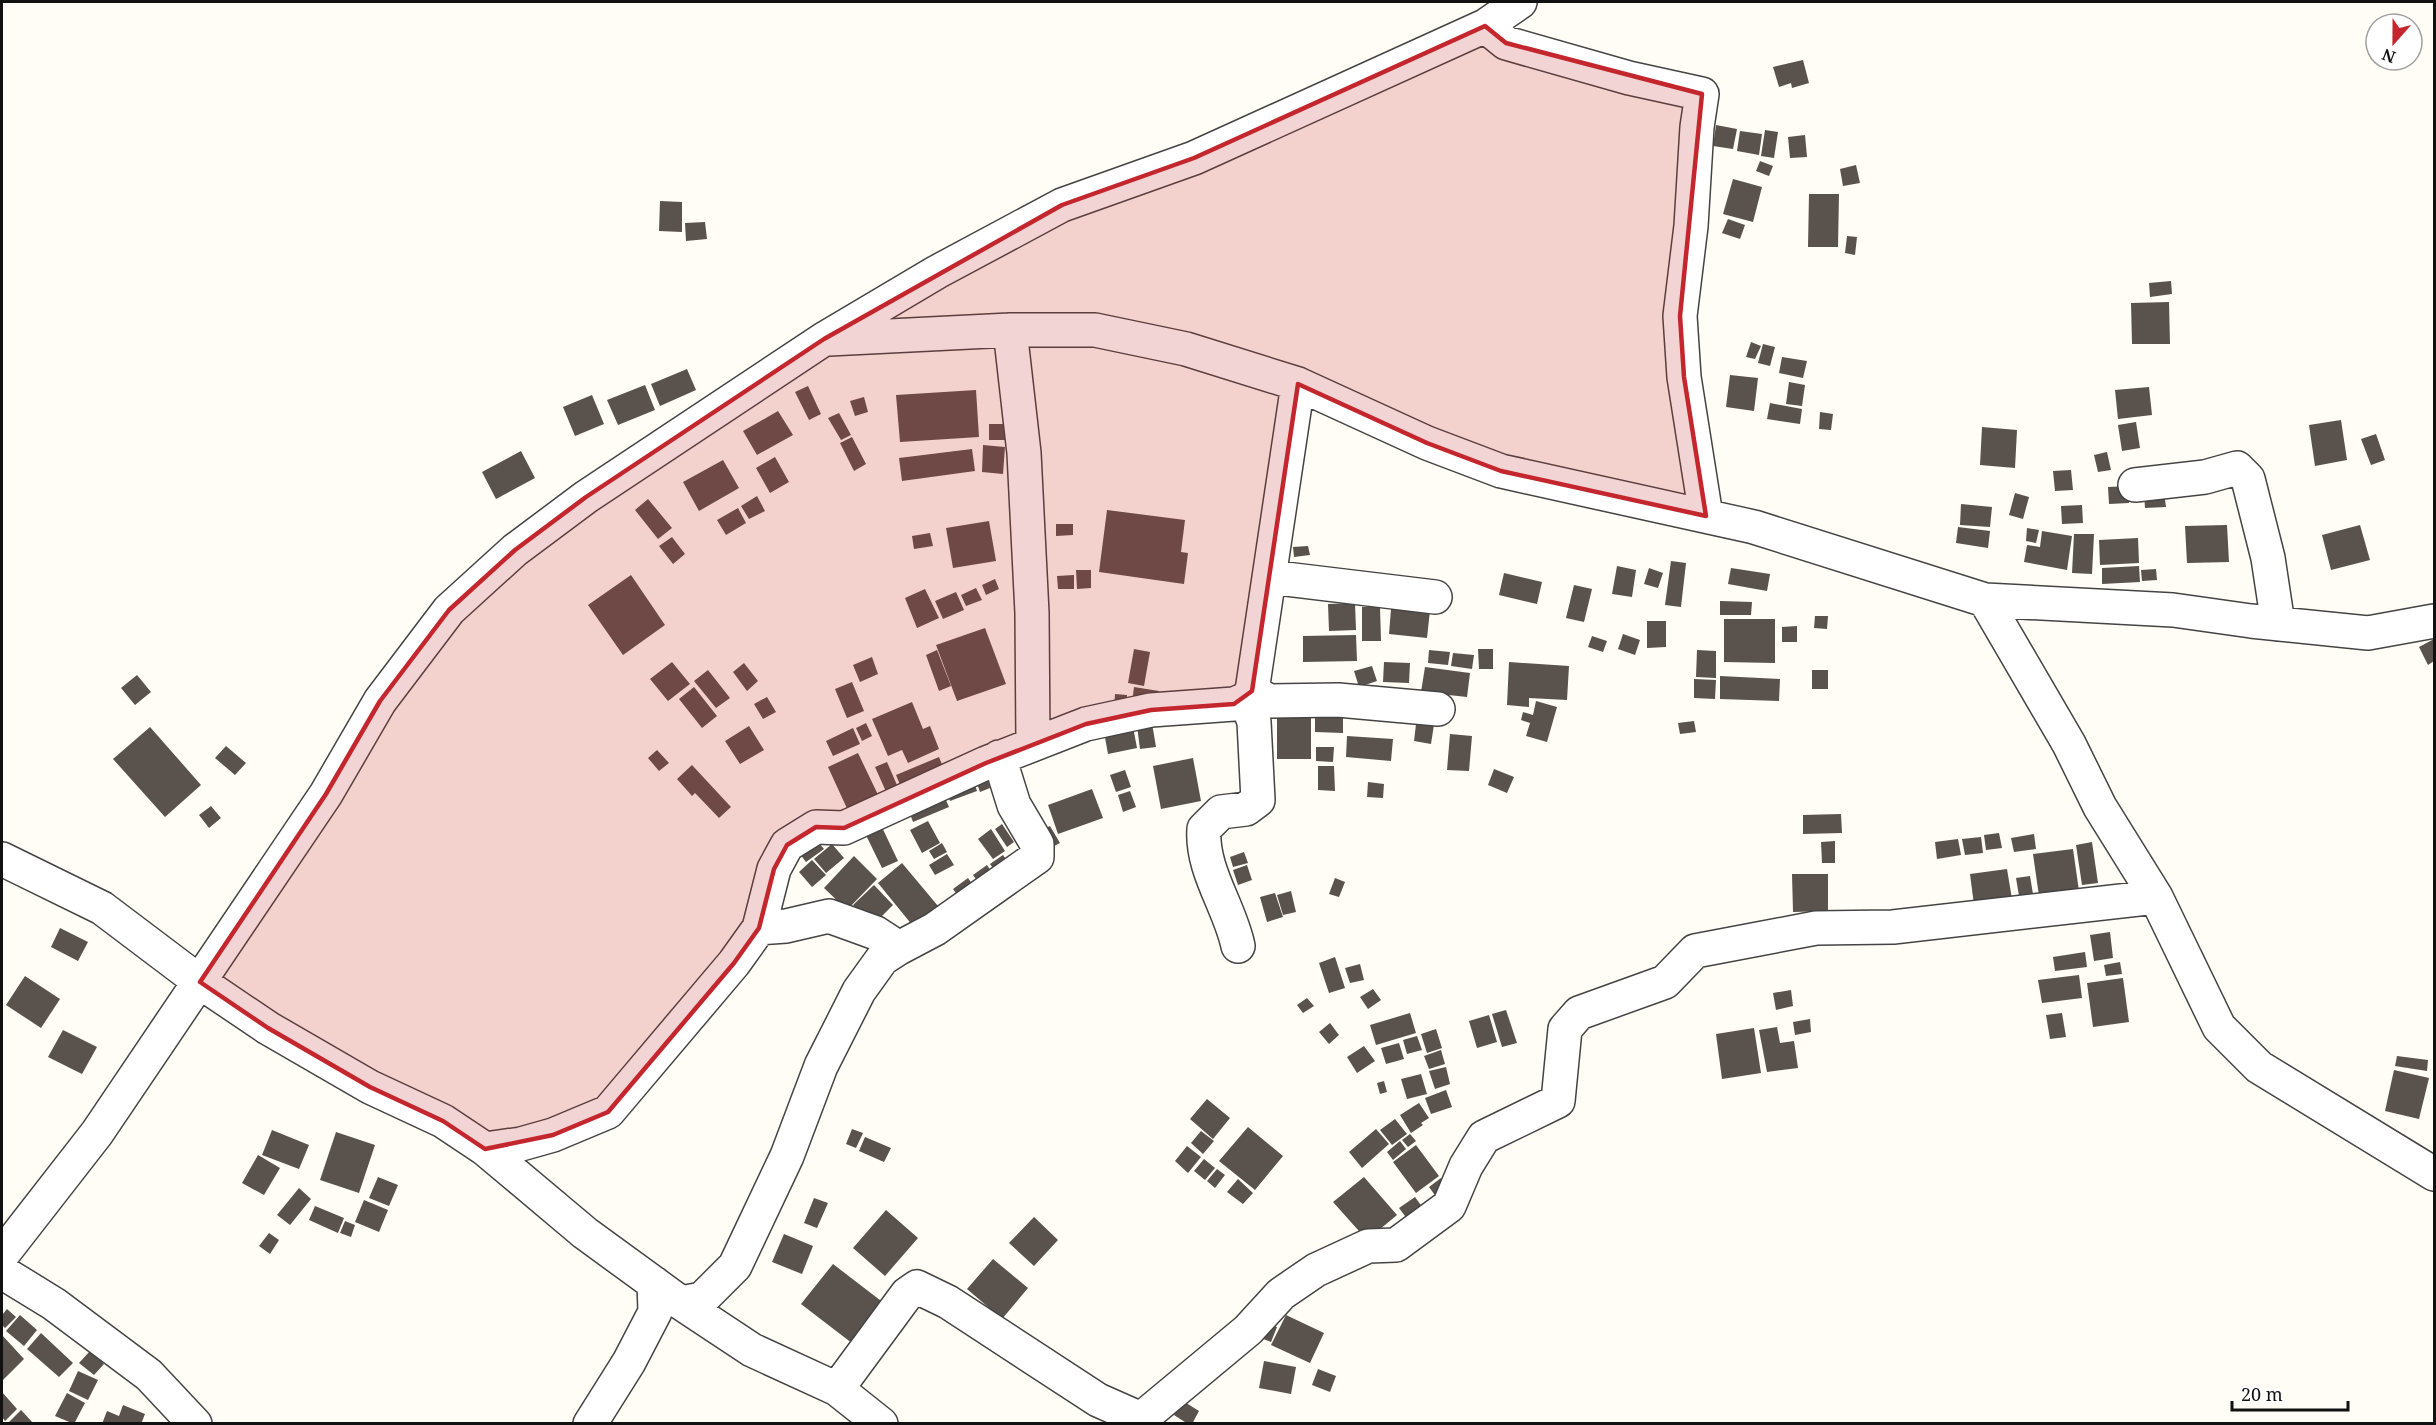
<svg xmlns="http://www.w3.org/2000/svg" width="2436" height="1425" font-family="'Noto Serif',serif">
<rect width="100%" height="100%" fill="#fffdf5"/>
<path fill="#5a524d" d="M1803 60 1809 83 1792 88 1791 83 1779 87 1773 67Z
M1716 125 1737 129 1733 149 1713 146Z
M1765 130 1778 132 1774 158 1761 156Z
M1740 131 1762 134 1759 155 1737 151Z
M1805 135 1807 157 1790 158 1788 137Z
M1760 161 1773 166 1769 176 1756 171Z
M1856 165 1860 183 1843 186 1840 169Z
M1733 179 1762 187 1753 222 1723 214Z
M1809 194H1839L1838 247H1808Z
M660 201 682 202V232L659 231Z
M1728 219 1745 225 1740 239 1722 233Z
M705 222 707 239 686 241 685 223Z
M1847 236 1857 237 1855 255 1845 253Z
M2171 281 2172 294 2150 297 2149 283Z
M2169 302 2170 344H2132L2131 303Z
M1751 342 1761 346 1755 359 1746 357Z
M1763 344 1775 347 1770 366 1758 363Z
M1782 357 1807 361 1803 378 1779 373Z
M687 369 696 390 660 406 651 384Z
M1730 375 1758 378 1754 411 1726 407Z
M1789 382 1805 385 1802 406 1786 404Z
M645 385 655 410 618 425 607 400Z
M808 386 821 414 809 420 795 392Z
M2149 387 2152 415 2118 419 2115 390Z
M976 390 979 437 900 442 896 395Z
M592 395 604 424 575 436 563 407Z
M864 397 868 412 855 416 850 401Z
M1770 403 1802 409 1800 424 1767 419Z
M778 411 793 435 757 455 743 431Z
M1820 412 1833 414 1831 430 1819 429Z
M839 413 851 435 841 440 828 418Z
M2341 420 2347 460 2315 466 2309 425Z
M2136 422 2140 448 2122 451 2118 425Z
M989 424H1007V440H989Z
M1982 427 2017 430 2015 468 1980 465Z
M2376 434 2385 460 2371 465 2361 439Z
M852 437 866 464 854 471 840 443Z
M983 445 1005 447 1003 474 982 472Z
M972 449 975 471 902 481 899 458Z
M521 451 535 478 496 499 482 472Z
M2107 452 2111 470 2098 472 2094 455Z
M775 457 789 482 770 493 756 468Z
M723 460 739 488 699 511 683 482Z
M2071 470 2073 490 2055 491 2053 471Z
M2129 486V503L2109 504 2108 487Z
M2164 492 2166 507 2145 508 2144 493Z
M2015 493 2029 497 2023 519 2009 515Z
M757 496 765 511 749 519 741 506Z
M648 499 672 528 658 539 635 510Z
M1961 504 1992 507 1990 527 1960 525Z
M2082 505 2083 523 2062 524 2061 506Z
M738 508 746 523 726 535 717 520Z
M1107 510 1185 520 1181 552 1188 553 1184 584 1099 572Z
M989 521 996 561 953 568 946 528Z
M1056 524H1073V535L1056 536Z
M2227 525 2229 562 2187 563 2185 526Z
M2360 525 2370 560 2331 570 2322 535Z
M1958 527 1990 531 1988 548 1956 543Z
M2027 528 2039 530 2036 543 2026 541Z
M2042 531 2072 536 2067 570 2024 562 2027 545 2040 547Z
M930 533 933 546 914 549 912 536Z
M2074 534H2094L2092 574 2072 573Z
M672 537 685 554 673 564 659 546Z
M2138 538 2139 563 2100 565 2099 540Z
M1308 546 1310 555 1294 557 1293 547Z
M1671 561 1686 563 1681 607 1665 605Z
M1617 566 1636 570 1632 597 1612 594Z
M2139 566 2140 582 2102 584V568Z
M1649 568 1663 573 1658 588 1644 584Z
M1731 568 1770 574 1767 591 1728 584Z
M2156 569 2157 580 2142 581 2141 570Z
M1076 570H1091V588L1077 589Z
M1504 573 1542 582 1537 604 1499 595Z
M631 575 665 625 623 655 588 605Z
M1074 575V589H1058L1057 576Z
M995 579 999 589 986 595 982 585Z
M1574 585 1592 589 1584 622 1566 618Z
M976 588 982 600 966 606 961 595Z
M925 589 939 618 917 628 905 598Z
M956 592 964 610 943 619 935 601Z
M1392 597 1431 601 1427 638 1389 634Z
M1720 601 1752 602 1751 615H1720Z
M1355 603 1356 630 1329 631 1328 604Z
M1362 607H1380L1381 641H1362Z
M1815 616H1828L1827 629 1814 628Z
M1724 619H1775V663L1724 662Z
M1647 621H1666V647L1647 648Z
M1797 626V642H1782V627Z
M985 628 1006 684 957 701 936 645Z
M1623 634 1640 640 1635 655 1618 649Z
M1356 635 1357 661 1303 662V636Z
M1592 636 1607 641 1603 652 1588 647Z
M2434 639V661L2428 665 2419 647Z
M1134 649 1150 652 1144 686 1128 683Z
M1478 649H1493V669H1479Z
M937 650 951 686 939 691 926 655Z
M1429 650 1450 652 1448 665 1428 663Z
M1697 650 1716 651V678L1696 677Z
M1453 653 1474 655 1472 669 1451 666Z
M872 657 878 674 860 682 853 665Z
M672 662 690 684 668 701 650 679Z
M1384 662 1410 663 1409 683 1383 682Z
M1509 662 1569 666 1567 700 1529 698V707L1507 705Z
M744 663 758 681 747 691 733 672Z
M1372 666 1377 681 1359 687 1354 671Z
M1425 667 1470 673 1467 697 1421 692Z
M708 670 730 698 716 708 694 681Z
M1812 670H1828V689H1812Z
M137 675 151 692 135 705 121 688Z
M1720 676 1780 679 1779 701 1720 699Z
M1694 679 1716 680 1715 699 1694 698Z
M852 682 864 711 847 718 835 689Z
M694 687 717 716 702 728 679 699Z
M1134 687 1159 691 1156 707 1132 703Z
M1115 694 1127 695 1126 713 1114 711Z
M767 697 776 712 763 719 754 704Z
M1536 701 1557 707 1547 742 1526 736 1530 723 1521 720 1523 712 1533 715Z
M912 702 923 729 930 726 939 749 908 763 902 750 888 756 872 719Z
M1315 712 1343 713V733L1315 732Z
M1417 716 1435 718 1431 744 1414 741Z
M1277 717H1311V759H1277Z
M1694 721 1696 732 1680 734 1678 723Z
M866 723 872 736 862 741 856 728Z
M1152 723 1156 747 1140 749 1137 726Z
M749 726 764 750 740 764 725 741Z
M150 727 201 785 165 817 113 759Z
M1133 727 1137 748 1108 754 1104 732Z
M853 728 860 744 833 756 826 741Z
M1450 734 1472 736 1469 771 1447 770Z
M1347 736 1393 739 1391 761 1346 757Z
M226 746 246 763 235 775 215 758Z
M1316 747H1334L1333 762 1316 761Z
M657 750 669 763 659 771 648 758Z
M858 753 881 801 850 815 828 767Z
M939 757 946 774 903 792 896 775Z
M1193 758 1201 801 1161 809 1153 766Z
M887 762 900 792 888 796 875 767Z
M692 765 731 807 719 818 695 793 692 796 677 779Z
M1318 766H1334L1335 791 1318 790Z
M1494 769 1514 777 1507 793 1488 785Z
M1125 770 1131 787 1116 792 1110 775Z
M985 771 990 788 980 792 974 775Z
M972 776 977 791 950 801 945 786Z
M1368 782 1384 784 1383 798 1367 797Z
M941 789 949 807 913 822 906 803Z
M1092 789 1103 818 1058 834 1048 805Z
M1130 791 1136 807 1123 812 1118 795Z
M211 806 221 818 209 828 199 815Z
M1841 814 1842 833 1803 834V815Z
M879 821 898 861 882 868 863 829Z
M928 821 940 843 922 853 910 830Z
M1002 824 1014 842 1007 847 995 829Z
M1050 826 1060 843 1044 851 1035 834Z
M991 829 1005 851 993 859 978 839Z
M1999 833 2002 848 1986 850 1984 835Z
M2034 834 2036 849 2014 852 2011 838Z
M813 836 824 849 806 862 796 849Z
M1981 837 1983 853 1965 855 1962 839Z
M1958 839 1961 855 1937 859 1935 842Z
M1835 841V863H1822L1821 842Z
M2092 842 2098 883 2082 885 2076 845Z
M942 843 947 852 934 859 929 851Z
M832 844 844 858 826 873 814 859Z
M2073 849 2079 891 2039 896 2033 854Z
M1244 852 1248 863 1233 867 1230 857Z
M947 854 954 865 935 875 929 865Z
M1003 855 1010 865 997 874 990 864Z
M854 856 877 879 847 910 824 888Z
M812 860 826 875 812 887 799 872Z
M902 863 938 906 913 926 878 883Z
M987 865 994 876 981 886 973 875Z
M1247 865 1252 880 1238 885 1233 870Z
M2007 869 2012 899 1974 905 1970 874Z
M1792 874H1828V911L1793 912Z
M2030 876 2033 894 2019 896 2016 878Z
M968 878 979 894 964 904 953 889Z
M1335 878 1345 882 1339 897 1329 894Z
M874 885 893 905 873 925 853 905Z
M1291 891 1296 912 1283 915 1277 895Z
M1275 893 1283 917 1267 922 1260 897Z
M60 928 88 942 78 961 51 947Z
M2110 932 2113 958 2094 961 2090 935Z
M2085 952 2087 967 2055 971 2053 957Z
M1335 957 1345 988 1329 993 1319 963Z
M2120 962 2122 974 2106 976 2104 965Z
M1360 964 1364 980 1350 983 1345 968Z
M2079 975 2082 998 2042 1003 2038 980Z
M25 976 60 999 41 1028 6 1005Z
M2123 978 2129 1022 2093 1027 2087 983Z
M1373 989 1381 1000 1368 1009 1360 997Z
M1791 990 1793 1006 1776 1010 1773 993Z
M1307 998 1314 1006 1303 1013 1297 1005Z
M1506 1010 1517 1043 1502 1047 1492 1014Z
M1410 1013 1416 1033 1376 1045 1370 1025Z
M2062 1013 2066 1037 2050 1039 2046 1015Z
M1489 1015 1497 1042 1477 1048 1469 1021Z
M1810 1019 1811 1032 1795 1035 1793 1022Z
M1330 1023 1339 1035 1329 1044 1319 1032Z
M1777 1027 1780 1043 1794 1041 1798 1068 1767 1072 1759 1030Z
M1754 1028 1761 1073 1722 1079 1716 1034Z
M1436 1029 1442 1048 1427 1053 1421 1034Z
M63 1030 97 1047 82 1074 48 1057Z
M1417 1036 1422 1050 1407 1054 1403 1040Z
M1399 1043 1404 1059 1386 1064 1381 1048Z
M1364 1046 1375 1061 1357 1073 1347 1057Z
M1441 1050 1445 1064 1429 1069 1424 1056Z
M2397 1056 2428 1060 2427 1071 2395 1066Z
M1446 1067 1450 1084 1435 1089 1429 1071Z
M2394 1070 2429 1078 2419 1119 2385 1111Z
M1421 1074 1427 1094 1407 1099 1401 1079Z
M1384 1081 1387 1092 1380 1094 1377 1083Z
M1446 1090 1452 1107 1431 1114 1425 1098Z
M1207 1099 1230 1118 1213 1139 1190 1119Z
M1419 1103 1429 1118 1421 1123 1423 1125 1411 1133 1400 1115Z
M1395 1119 1407 1134 1392 1145 1380 1130Z
M1248 1127 1283 1156 1255 1190 1219 1161Z
M852 1129 863 1133 856 1148 846 1144Z
M1376 1129 1389 1144 1362 1168 1349 1152Z
M272 1130 309 1145 299 1169 262 1155Z
M1201 1131 1214 1141 1203 1154 1191 1143Z
M336 1132 375 1145 359 1193 320 1180Z
M1410 1134 1416 1141 1408 1147 1402 1140Z
M865 1137 891 1148 884 1162 859 1151Z
M1400 1141 1406 1149 1393 1160 1387 1152Z
M1416 1145 1439 1176 1416 1193 1393 1162Z
M1187 1146 1201 1157 1188 1173 1175 1161Z
M258 1155 280 1168 264 1195 242 1183Z
M1204 1159 1215 1168 1205 1180 1194 1171Z
M1217 1169 1225 1175 1215 1188 1207 1181Z
M378 1177 398 1185 389 1206 369 1198Z
M1364 1177 1397 1215 1367 1240 1333 1202Z
M1441 1178 1448 1188 1437 1198 1429 1187Z
M1238 1179 1253 1193 1243 1204 1227 1192Z
M299 1188 311 1199 290 1225 277 1215Z
M1415 1197 1423 1208 1408 1220 1399 1208Z
M814 1198 828 1203 817 1228 804 1223Z
M364 1200 388 1210 379 1232 355 1222Z
M315 1206 344 1218 338 1233 309 1220Z
M886 1210 918 1238 885 1276 853 1248Z
M1034 1217 1058 1240 1034 1266 1009 1243Z
M345 1221 355 1225 351 1237 340 1233Z
M269 1233 279 1240 270 1254 259 1246Z
M784 1234 813 1246 802 1274 772 1262Z
M993 1259 1028 1288 1002 1319 967 1289Z
M833 1264 889 1307 857 1347 801 1304Z
M7 1309 16 1317 5 1328 2 1325V1315Z
M20 1315 37 1330 24 1346 6 1331Z
M1286 1315 1324 1333 1310 1363 1271 1345Z
M1262 1321 1277 1327 1271 1342 1256 1336Z
M41 1333 73 1363 59 1377 27 1349Z
M2 1335 24 1359 2 1381Z
M90 1351 104 1364 94 1375 79 1363Z
M1264 1361 1296 1367 1291 1394 1259 1388Z
M1318 1369 1336 1376 1330 1392 1312 1385Z
M78 1371 98 1380 88 1400 69 1391Z
M2 1392 17 1409 5 1421 2 1417Z
M67 1393 85 1403 74 1424 55 1416Z
M1183 1401 1199 1411 1192 1424H1188L1174 1415Z
M123 1405 145 1414 141 1424H102L107 1411 119 1416Z
M21 1410 34 1424H7Z"/>
<g fill="none" stroke-linecap="round" stroke-linejoin="round">
<defs>
<path id="minor" d="M1485 26 1506 43 1629 78 1702 94 1697 127 1691 226 1680 316 1684 377 1706 516
M1010 330 1024 453 1032 613 1033 744
M829 339 1010 330H1095L1186 349 1298 384 1427 443 1501 471 1754 527 1985 600 2173 610 2251 621 2368 633 2434 621
M2135 485 2205 477 2237 468 2248 479 2268 558 2278 624
M1269 577 1435 597
M1985 600 2069 744 2100 807 2156 897 2219 1027 2259 1067 2434 1174
M1252 691 1269 701 1338 700 1438 709
M2 859 102 908 200 982 268 1028 370 1087 443 1121 485 1149 585 1233 681 1303 752 1350 837 1389 881 1424
M759 928 786 926 829 916 876 933 899 948 935 929 1037 857V844L1014 805 999 757
M1238 946C1230 907 1201 870 1204 829L1221 812 1246 809 1258 800 1254 722 1246 699
M485 1149 521 1144 553 1135 608 1112 734 963 759 928 774 869 787 845 816 827 844 828 986 763 1086 724 1151 710 1234 704 1246 699 1252 691 1298 384
M2 1255 97 1133 326 794 380 701 449 610 515 550 586 497 824 339 937 272 1062 205 1194 158 1485 26 1520 2
M2 1272 54 1304 149 1375 195 1424
M681 1303 702 1299 735 1266 787 1156 821 1066 859 991 882 959 899 948
M837 1389 907 1294 917 1287 948 1302 1098 1400 1141 1419
M590 1424 629 1362 655 1312 654 1283
M1140 1424 1141 1419 1248 1330 1281 1294 1316 1270 1368 1246 1396 1245 1449 1206 1466 1166 1484 1137 1558 1101 1565 1029 1579 1013 1665 982 1695 951 1816 928 1893 927 2156 897"/>
</defs>
<use href="#minor" stroke="#444" stroke-width="36"/>
<use href="#minor" stroke="#fff" stroke-width="33"/>
</g>
<path fill="#c4262e" fill-opacity="0.2" stroke="#c4262e" stroke-width="4.5" stroke-linejoin="round" d="M1485 26 1506 43 1702 94 1680 316 1684 377 1706 516 1501 471 1427 443 1298 384 1252 691 1234 704 1151 710 1086 724 986 763 844 828 816 827 787 845 774 869 759 928 734 963 608 1112 553 1135 485 1149 443 1121 370 1087 268 1028 200 982 326 794 380 701 449 610 515 550 586 497 824 339 1062 205 1194 158Z"/>
<rect width="2436" height="1425" fill="none" stroke="#111111" stroke-width="6"/>
<g transform="translate(2394 42) rotate(201)"><circle r="28" fill="#ffffff" stroke="#a0a0a0" stroke-width="1.5"/>
<path d="M0-4.5L10 22L0 15L-10 22Z" fill="#c4262e"/>
<text y="-9" font-size="16" font-weight="bold" text-anchor="middle" fill="#111111">N</text>
</g>
<path d="M2232 1401v9h116v-9" fill="none" stroke="#111111" stroke-width="3"/>
<text x="2241" y="1401" font-size="18" fill="#111111" stroke="#ffffff" stroke-width="4.5" paint-order="stroke">20 m</text>
</svg>
